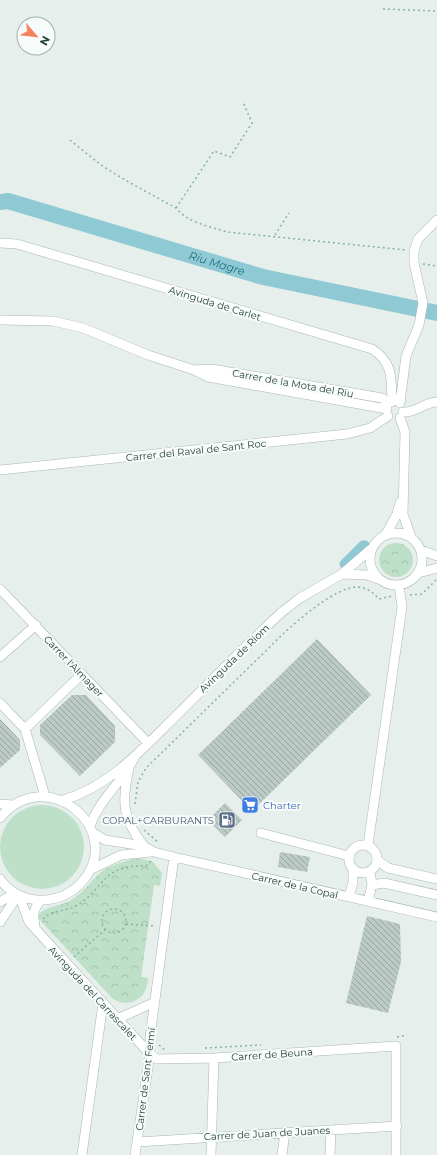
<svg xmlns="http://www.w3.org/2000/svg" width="437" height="1155" font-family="Montserrat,sans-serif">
<defs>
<pattern id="forest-crowns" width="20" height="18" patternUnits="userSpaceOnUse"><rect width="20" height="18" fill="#bfe0c8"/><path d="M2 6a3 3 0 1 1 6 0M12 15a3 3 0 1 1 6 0" fill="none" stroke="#a4c1ad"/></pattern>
<pattern id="building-back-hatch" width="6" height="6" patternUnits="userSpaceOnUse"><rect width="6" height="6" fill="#bbcac4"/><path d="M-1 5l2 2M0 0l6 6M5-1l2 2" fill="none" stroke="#98a6a0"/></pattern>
</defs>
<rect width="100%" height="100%" fill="#e6efeb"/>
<path fill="url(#forest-crowns)" d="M379 560a17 17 0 1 1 34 0a17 17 0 1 1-34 0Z
M140 858 153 862 162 873 160 886 154 885 141 977 148 978C148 998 129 1010 112 998L39 919V915C42 907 62 906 71 900 83 893 90 882 100 873 111 864 127 860 140 858Z"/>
<path fill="#bfe0c8" d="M0 847a42 42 0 1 1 84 0a42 42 0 1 1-84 0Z"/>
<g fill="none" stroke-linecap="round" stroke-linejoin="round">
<path stroke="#8ec9d4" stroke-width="9" d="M344 564 363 545H365"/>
<path stroke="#8ec9d4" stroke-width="16" id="s1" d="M0 202 8 201 263 277 437 313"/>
</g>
<path fill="url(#building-back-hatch)" d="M317 639 371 695 252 811 198 755Z
M72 695H86L115 726V742L80 776 40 735V725Z
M0 719 20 740V750L0 768Z
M225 803 242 820 225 837 208 820Z
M280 852 310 857 307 872 278 867Z
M367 916 400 924 401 962 388 1013 346 1003Z"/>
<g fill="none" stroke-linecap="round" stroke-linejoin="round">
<defs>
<path id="minor" d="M0 243 17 244 372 349C394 363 391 379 392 402
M0 320 53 321 83 328 148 355 194 370 208 377 387 409
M194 370 212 369 382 398 389 403
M400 403 406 356 419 325 423 303 414 263V251L418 239 437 220
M403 412C416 413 425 402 437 402
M400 418 405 432 403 514 411 537
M0 470 347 434 370 428 388 416
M370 559a26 26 0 1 1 52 0a26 26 0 1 1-52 0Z
M386 534 397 514 400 503
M421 550 437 556
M418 573 437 568
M342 574 367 575 378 579
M0 589 148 743
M0 657 36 625
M0 703 25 729 45 796
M25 729 82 674
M129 769C121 802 123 820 144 846
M63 800C110 787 144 747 178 714 212 680 246 645 282 612L300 598 342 574 371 549
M0 804 13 805
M0 818C47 761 127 831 82 882 72 893 60 899 45 900 28 901 10 894 0 879
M90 826C100 798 122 783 134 758
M92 832 105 840 144 846 154 852 174 857 437 917
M261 833 349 856
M368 845 402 607 399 585
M349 859a14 14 0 1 1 28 0a14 14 0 1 1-28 0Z
M377 860 388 868 437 879
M90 870 121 855 151 852
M372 885 384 883 437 895
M19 895 29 922 150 1054 157 1059 214 1058 396 1046V1155
M349 897 353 882V869
M368 901 372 885 370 871
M0 902 15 893
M0 922 18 895
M35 926C33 915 33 910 40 901
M117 1019 155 1002
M137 1142 397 1126
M82 1155 103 1003
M135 1155 150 1054V1037L174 857
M211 1155 214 1058
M282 1155 285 1132
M330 1155 331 1130"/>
</defs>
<use href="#minor" stroke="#a8b8b2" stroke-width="10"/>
<path stroke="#86b3a5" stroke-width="1.5" stroke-dasharray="2 3" stroke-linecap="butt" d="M383 9 437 11
M70 140 101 165 125 180 176 208C188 223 209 226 227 232L406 250
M176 208 214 151 230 157 252 123 243 102
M275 235 289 213
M423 264 437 266
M410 595 422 594 437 579
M135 804 138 782 146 768 283 634C298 620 337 586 358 587 367 588 373 592 379 599L392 596
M144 830 159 843
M102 921a12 12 0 1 1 24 0a12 12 0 1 1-24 0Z
M43 919C49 911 65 911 74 907 105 890 101 864 146 866L151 861
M126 924 156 926
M74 957 106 929
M397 1037 407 1035
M159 1045 165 1050
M205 1048 261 1045"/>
<use href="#minor" stroke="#fff" stroke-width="9"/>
</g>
<defs>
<symbol id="supermarket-square" viewBox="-11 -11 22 22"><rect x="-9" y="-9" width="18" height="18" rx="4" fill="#3f7fe0" stroke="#f7fbf9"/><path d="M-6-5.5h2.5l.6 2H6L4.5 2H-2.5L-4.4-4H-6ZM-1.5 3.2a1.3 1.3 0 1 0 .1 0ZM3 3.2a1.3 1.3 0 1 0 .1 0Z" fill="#fff"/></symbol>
<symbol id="fuel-square" viewBox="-11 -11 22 22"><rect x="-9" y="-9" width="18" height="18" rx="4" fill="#5c6f8a" stroke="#f7fbf9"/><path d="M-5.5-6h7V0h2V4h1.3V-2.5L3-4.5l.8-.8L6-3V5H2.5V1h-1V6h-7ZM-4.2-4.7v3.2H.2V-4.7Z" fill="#fff"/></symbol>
</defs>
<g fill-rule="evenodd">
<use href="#supermarket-square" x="240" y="795" width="20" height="20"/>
<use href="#fuel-square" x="217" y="810" width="20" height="20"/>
</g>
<g text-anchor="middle" stroke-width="4" stroke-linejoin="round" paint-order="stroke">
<g font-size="10" fill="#24423a" stroke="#f7fbf9">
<text transform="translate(215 303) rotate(17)" y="4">Avinguda de Carlet</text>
<text transform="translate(293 383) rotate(10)" y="4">Carrer de la Mota del Riu</text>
<text transform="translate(196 450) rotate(-6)" y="4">Carrer del Raval de Sant Roc</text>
<text transform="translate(234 658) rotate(-44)" y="4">Avinguda de Riom</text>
<text transform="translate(74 666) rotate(46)" y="4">Carrer l'Almager</text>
<text transform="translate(295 885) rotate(13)" y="4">Carrer de la Copal</text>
<text transform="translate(93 993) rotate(47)" y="4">Avinguda del Carrascalet</text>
<text transform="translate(272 1054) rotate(-4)" y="4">Carrer de Beuna</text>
<text transform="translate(145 1079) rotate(-83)" y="4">Carrer de Sant Fermí</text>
<text transform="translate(267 1133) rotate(-3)" y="4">Carrer de Juan de Juanes</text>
</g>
<g font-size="10" fill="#366cbe" stroke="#f7fbf9" text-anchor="start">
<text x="263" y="809">Charter</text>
</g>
<g font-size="10" fill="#4e5e75" stroke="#f7fbf9" text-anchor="end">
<text x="214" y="824">COPAL+CARBURANTS</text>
</g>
<g font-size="11" font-style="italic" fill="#1c6f80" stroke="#f7fbf9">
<text dy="4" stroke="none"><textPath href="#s1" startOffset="226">Riu Magre</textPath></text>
</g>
</g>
<g transform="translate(36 36) rotate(118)"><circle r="19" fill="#f7fbf9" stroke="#a3b1ad"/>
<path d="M0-3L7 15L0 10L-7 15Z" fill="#f4845f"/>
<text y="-6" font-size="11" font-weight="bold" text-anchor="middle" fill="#24423a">N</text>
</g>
</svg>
